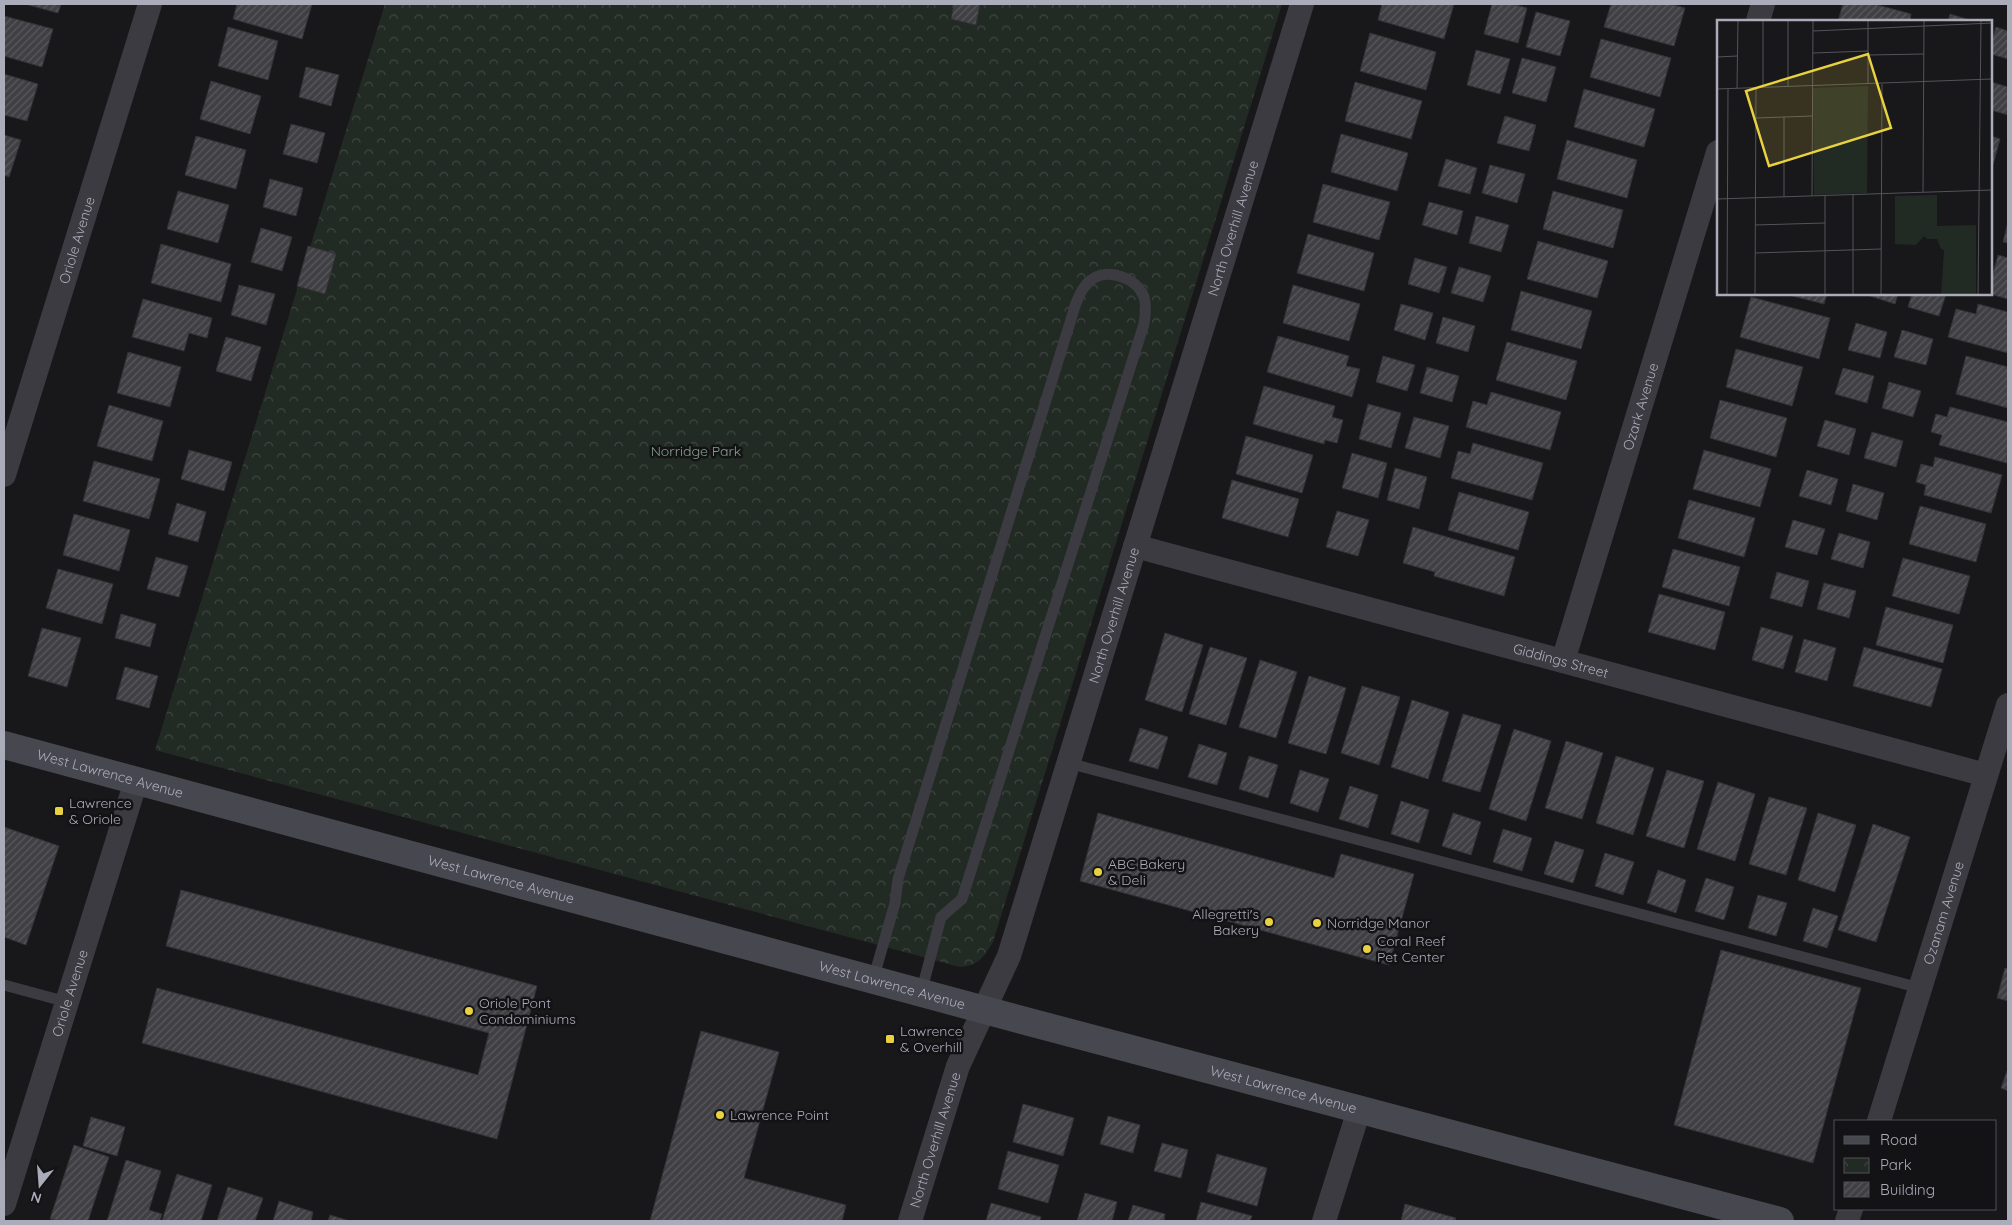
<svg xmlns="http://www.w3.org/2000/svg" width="2012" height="1225" font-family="Quicksand,sans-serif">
<defs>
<pattern id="park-crowns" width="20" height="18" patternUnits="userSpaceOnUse" patternTransform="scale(1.25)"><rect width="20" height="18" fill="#222a24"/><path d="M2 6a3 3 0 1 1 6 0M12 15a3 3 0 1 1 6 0" fill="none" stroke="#3f4642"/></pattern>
<pattern id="building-hatch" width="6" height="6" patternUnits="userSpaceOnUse" patternTransform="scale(1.25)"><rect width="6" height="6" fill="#404044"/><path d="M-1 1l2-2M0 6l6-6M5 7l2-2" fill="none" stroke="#59595d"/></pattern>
</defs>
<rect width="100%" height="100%" fill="#18181a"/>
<path fill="url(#park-crowns)" d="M385 4H1282L993 942C984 957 978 966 960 967L155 750Z"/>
<path fill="url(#building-hatch)" stroke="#333236" d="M25 4H61L58 13Z
M237 4H312L302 39 233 19Z
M954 4H986L985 5 980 4 976 25 951 19Z
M1382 4H1454L1444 39 1378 20Z
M1492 4H1512L1527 8 1518 43 1484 34Z
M1611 4H1670L1685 8 1674 46 1604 27Z
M1843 4H1874L1911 14 1910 21H1838Z
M1536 12 1570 21 1560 56 1526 47Z
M1950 14 1973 21H1948Z
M4 16 53 29 42 67 4 56Z
M228 27 278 41 268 80 218 66Z
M1996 27 2008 31V59L1991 54V45Z
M1370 33 1436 52 1426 90 1360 71Z
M1601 39 1671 58 1660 97 1590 77Z
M1476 50 1510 59 1500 94 1467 85Z
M1522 58 1556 67 1546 102 1512 93Z
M306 67 339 75 331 106 299 97Z
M4 74 38 84 27 121 4 115Z
M211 81 261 96 250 134 200 119Z
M1355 82 1422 101 1411 139 1345 121Z
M1991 82 2008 87V115L1991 110Z
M1584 89 1655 109 1644 147 1574 127Z
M1505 116 1536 125 1529 151 1497 143Z
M291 124 325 133 317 163 283 154Z
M1341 134 1408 153 1397 191 1331 172Z
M4 135 21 140 9 177 4 175Z
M196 136 246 150 236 189 185 175Z
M1991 136 2000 139 1993 165H1991Z
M1567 140 1637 160 1627 198 1557 179Z
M1446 159 1477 168 1470 194 1438 186Z
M1490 165 1525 174 1517 203 1482 193Z
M270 179 303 188 296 216 263 207Z
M1323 184 1390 202 1379 240 1313 222Z
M178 191 229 205 218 243 167 229Z
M1553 191 1623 210 1613 248 1543 229Z
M1429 202 1463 211 1457 235 1422 225Z
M1476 216 1509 225 1501 252 1469 243Z
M2008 222V243L2003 242Z
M261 228 292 237 282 271 251 262Z
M1308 234 1374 253 1364 291 1297 273Z
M1538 241 1608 261 1597 298 1527 279Z
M161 244 231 264 221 302 151 283Z
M308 246 336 254 325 294 297 286Z
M1998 255 2008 258V299L1990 294 1991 281Z
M1415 258 1447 267 1439 293 1408 284Z
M1459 267 1491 276 1483 302 1451 293Z
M239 285 275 294 266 325 231 315Z
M1293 285 1360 304 1349 341 1283 323Z
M1521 291 1592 311 1581 349 1511 330Z
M1785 294H1827L1824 304Z
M1864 294H1898L1895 304Z
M1912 294H1946L1939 316 1908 307Z
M1751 297 1830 318 1819 359 1740 337Z
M143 299 212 318 207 338 189 333 184 351 132 337Z
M1401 304 1433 313 1425 340 1394 330Z
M1978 304 2008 312V353L1948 337 1956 309 1976 314Z
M1443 317 1475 326 1468 352 1436 343Z
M1856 323 1887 332 1880 358 1848 350Z
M1902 330 1933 339 1926 365 1894 357Z
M1278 336 1349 356 1346 366 1360 369 1352 397 1267 372Z
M226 337 261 347 251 381 216 371Z
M1507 342 1577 361 1566 400 1496 380Z
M1736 349 1803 367 1792 406 1726 387Z
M128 352 181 367 170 407 117 393Z
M1383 356 1415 365 1407 391 1376 382Z
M1966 356 2008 367V408L1956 394Z
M1427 367 1459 376 1452 402 1420 393Z
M1843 368 1874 376 1867 403 1835 394Z
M1889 382 1921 391 1913 417 1882 408Z
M1264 386 1335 406 1332 417 1343 420 1337 443 1325 440 1324 444 1253 424Z
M1491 392 1561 412 1550 450 1466 427 1473 401 1487 405Z
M1720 400 1787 418 1776 457 1710 438Z
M1368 404 1401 413 1391 448 1359 439Z
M109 405 163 421 152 461 97 446Z
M1950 407 2008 422 2007 463 1939 445 1942 435 1931 432 1936 414 1947 417Z
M1414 417 1449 426 1440 458 1405 448Z
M1825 420 1856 429 1849 455 1817 446Z
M1872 432 1903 441 1896 467 1864 458Z
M1246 436 1313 455 1302 493 1236 474Z
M1473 443 1543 463 1532 500 1451 478 1458 451 1470 454Z
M189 450 232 462 224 491 181 479Z
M1704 450 1771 469 1760 507 1693 489Z
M1352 453 1387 463 1378 498 1342 488Z
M1935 457 2002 475 1991 513 1924 495 1926 485 1916 482 1921 464 1933 467Z
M94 461 160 479 149 519 83 501Z
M1395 468 1427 477 1419 509 1387 500Z
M1807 470 1838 479 1831 505 1799 496Z
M1232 480 1299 499 1288 537 1222 518Z
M1853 484 1884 493 1877 520 1846 511Z
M1459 492 1529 512 1518 550 1448 530Z
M1689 500 1755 518 1744 557 1678 538Z
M177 503 206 512 198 542 168 534Z
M1920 506 1986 524 1976 562 1909 544Z
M1337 511 1369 520 1358 556 1326 547Z
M74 514 130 530 119 571 63 555Z
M1793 520 1825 529 1817 555 1785 547Z
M1413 527 1515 557 1504 596 1434 576 1435 572 1403 563Z
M1839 533 1870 542 1863 568 1831 559Z
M1673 549 1740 567 1729 606 1662 587Z
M156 557 188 566 179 597 147 589Z
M1903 558 1970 576 1959 614 1892 596Z
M58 569 113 584 102 624 46 608Z
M1777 572 1809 581 1802 607 1770 598Z
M1824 583 1856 591 1849 618 1817 609Z
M1659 594 1725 612 1715 650 1648 632Z
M1886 607 1953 625 1943 663 1876 645Z
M121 614 156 624 150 647 115 638Z
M1761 627 1793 636 1783 669 1752 660Z
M42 628 81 638 67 687 28 676Z
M1165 633 1203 645 1182 712 1145 700Z
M1804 639 1836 648 1827 681 1795 672Z
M1210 647 1247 658 1226 725 1189 714Z
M1864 647 1942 669 1931 707 1853 686Z
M1260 660 1297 672 1276 738 1239 727Z
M125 667 158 676 149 708 116 699Z
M1309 676 1346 688 1326 754 1288 743Z
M1362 686 1400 697 1379 765 1341 753Z
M1412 700 1449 712 1428 779 1391 767Z
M1463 714 1501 725 1480 792 1442 781Z
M1140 728 1168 737 1158 769 1129 761Z
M1514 729 1551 741 1526 821 1489 809Z
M1566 741 1603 753 1582 819 1545 808Z
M1199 744 1227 753 1217 785 1188 777Z
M1249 756 1278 765 1268 798 1239 789Z
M1616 756 1654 768 1633 835 1596 823Z
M1300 770 1329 779 1318 812 1290 803Z
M1667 770 1704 781 1684 848 1646 836Z
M1718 782 1755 794 1735 861 1697 849Z
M1350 786 1378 795 1368 828 1339 819Z
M1769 797 1807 808 1786 875 1749 864Z
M1401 801 1429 810 1419 843 1391 834Z
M1098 813 1334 878 1341 854 1414 874 1389 965 1080 881Z
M1453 813 1481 822 1471 855 1442 846Z
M1818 813 1856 825 1835 892 1798 880Z
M1873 824 1910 837 1876 942 1838 930Z
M4 827 59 846 26 945 4 937Z
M1503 829 1532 838 1522 871 1493 862Z
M1555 841 1584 850 1573 883 1544 874Z
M1605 853 1634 862 1623 895 1595 886Z
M1658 870 1686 880 1676 913 1647 903Z
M1706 878 1734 887 1724 920 1695 911Z
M181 890 537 986 497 1139 142 1043 157 988 478 1075 489 1033 166 946Z
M1758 895 1787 903 1776 936 1748 928Z
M1813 908 1838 916 1827 948 1803 941Z
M1721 950 1861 988 1813 1163 1674 1125Z
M2005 968 2008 969V1001L1997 998Z
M701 1031 779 1052 744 1178 846 1205 842 1221H650Z
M2007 1071H2008V1091L2001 1088Z
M1023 1104 1074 1118 1063 1156 1013 1142Z
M1108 1116 1140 1125 1133 1153 1100 1144Z
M91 1117 125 1127 117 1156 83 1146Z
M1162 1143 1188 1150 1181 1178 1154 1171Z
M74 1145 109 1157 88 1221H59L50 1219Z
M1008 1151 1059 1165 1048 1203 998 1189Z
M1217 1154 1267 1168 1257 1206 1207 1192Z
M126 1160 161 1171 149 1210 162 1214 160 1221H107Z
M177 1174 212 1185 201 1221H162Z
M228 1187 263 1198 255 1221H217Z
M1085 1193 1117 1202 1112 1221H1077Z
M279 1201 313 1212 311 1221H273Z
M1201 1202 1252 1216 1250 1221H1196Z
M991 1203 1041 1217 1040 1221H986Z
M1405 1204 1456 1218 1455 1221H1401Z
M1133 1205 1165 1214 1164 1221H1128Z
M330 1215 350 1221H328Z"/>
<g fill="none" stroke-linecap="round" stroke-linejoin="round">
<path stroke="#3b3b41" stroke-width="11" d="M1068 763 1920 988
M873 980 895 903 898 879 1076 303C1080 294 1083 286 1091 280 1107 267 1137 278 1144 297 1147 307 1145 314 1144 324L962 899 941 917 921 993
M4 985 67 1002"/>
<g stroke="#3b3b41" stroke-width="24">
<path d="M1758 21 1763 4"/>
<path id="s1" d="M4 475 150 4"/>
<path id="s2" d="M1135 546 1986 775"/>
<path id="s3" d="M1563 661 1718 152"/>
<path id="s4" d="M1879 1121 2008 705"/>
<path id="s5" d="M4 1204 136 781"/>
<path id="s6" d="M910 1221 958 1066 1009 956 1302 4"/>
<path d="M1324 1221 1359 1110"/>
<path d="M1847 1221 1851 1209"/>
</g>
<path stroke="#47484f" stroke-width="28" id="s7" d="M4 745 1018 1019 1780 1221"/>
</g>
<g fill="#e9d241" stroke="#131315" stroke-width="2">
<rect x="54" y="806" width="10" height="10" rx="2.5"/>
<circle cx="1098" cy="872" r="5"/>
<circle cx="1269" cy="922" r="5"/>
<circle cx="1317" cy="923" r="5"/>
<circle cx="1367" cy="949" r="5"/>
<circle cx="469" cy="1011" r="5"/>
<rect x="885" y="1034" width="10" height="10" rx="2.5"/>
<circle cx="720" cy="1115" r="5"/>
</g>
<g text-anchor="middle" stroke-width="5" stroke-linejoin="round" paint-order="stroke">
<g font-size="14" fill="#abacb9" stroke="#131315">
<text dy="5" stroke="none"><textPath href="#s6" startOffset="1045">North Overhill Avenue</textPath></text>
<text dy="5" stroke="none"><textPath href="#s1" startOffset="246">Oriole Avenue</textPath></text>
<text dy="5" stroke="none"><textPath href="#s3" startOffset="266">Ozark Avenue</textPath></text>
<text dy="5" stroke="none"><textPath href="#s6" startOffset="640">North Overhill Avenue</textPath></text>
<text dy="5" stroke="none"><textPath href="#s2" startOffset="441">Giddings Street</textPath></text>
<text dy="5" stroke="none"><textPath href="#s7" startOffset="110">West Lawrence Avenue</textPath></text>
<text dy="5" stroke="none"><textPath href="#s7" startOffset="515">West Lawrence Avenue</textPath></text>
<text dy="5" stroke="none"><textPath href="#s4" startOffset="218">Ozanam Avenue</textPath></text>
<text dy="5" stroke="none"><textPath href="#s7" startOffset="920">West Lawrence Avenue</textPath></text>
<text dy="5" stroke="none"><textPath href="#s5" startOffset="221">Oriole Avenue</textPath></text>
<text dy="5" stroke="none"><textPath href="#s7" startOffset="1325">West Lawrence Avenue</textPath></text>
<text dy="5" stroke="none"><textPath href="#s6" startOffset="85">North Overhill Avenue</textPath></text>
</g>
<g font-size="14" fill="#83a38b" stroke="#131315">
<text x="696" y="456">Norridge Park</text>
</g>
<g font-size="14" fill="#abacb9" stroke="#131315" text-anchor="start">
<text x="69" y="808">Lawrence<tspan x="69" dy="16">&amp; Oriole</tspan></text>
<text x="1108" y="869">ABC Bakery<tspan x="1108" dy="16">&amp; Deli</tspan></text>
<text x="1259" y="919" text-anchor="end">Allegretti's<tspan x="1259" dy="16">Bakery</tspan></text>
<text x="1327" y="928">Norridge Manor</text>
<text x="1377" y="946">Coral Reef<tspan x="1377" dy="16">Pet Center</tspan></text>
<text x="479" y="1008">Oriole Pont<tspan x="479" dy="16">Condominiums</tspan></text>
<text x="900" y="1036">Lawrence<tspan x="900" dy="16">&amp; Overhill</tspan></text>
<text x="730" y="1120">Lawrence Point</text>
</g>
</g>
<g transform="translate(1717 20)">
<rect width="275" height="275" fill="#18181a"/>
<path d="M151 66 150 173 97 175 96 68ZM220 175V206L259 205V275H224L227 230 224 229 220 219H210L207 216 199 225 178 224V176Z" fill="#222a24"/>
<path fill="none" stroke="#53535a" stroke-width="1" d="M96 11 275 3M96 33 151 31M151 35 207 34M0 37 20 36M151 63V0M71 66V0M46 67V0M20 68 21 0M0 69 275 59M67 97V177M39 98 95 96M206 172 207 0M95 176 96 0M0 179 275 170M38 205 108 203M38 233 164 229M10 275 11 69M38 275 39 67M108 275V176M136 275V175M164 275 165 64M261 275 264 0"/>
<path fill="#e9d241" fill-opacity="0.15" stroke="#e9d241" stroke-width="2.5" d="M151 34 174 108 52 146 29 71Z"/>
<rect width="275" height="275" fill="none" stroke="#abacb9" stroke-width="2.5"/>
</g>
<rect width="2012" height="1225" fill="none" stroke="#abacb9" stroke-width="10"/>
<rect x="1834" y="1120" width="162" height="90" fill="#131315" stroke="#505057"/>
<rect x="1844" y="1136" width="25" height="8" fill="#47484f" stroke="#505057"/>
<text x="1880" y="1145" font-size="15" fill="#abacb9">Road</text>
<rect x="1844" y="1158" width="25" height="15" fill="url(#park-crowns)" stroke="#505057"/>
<text x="1880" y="1170" font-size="15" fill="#abacb9">Park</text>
<rect x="1844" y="1182" width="25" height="15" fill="url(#building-hatch)" stroke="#505057"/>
<text x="1880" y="1195" font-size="15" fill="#abacb9">Building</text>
<g transform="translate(40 1185) rotate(197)" stroke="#131315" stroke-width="4" paint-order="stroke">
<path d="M0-4L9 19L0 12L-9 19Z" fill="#abacb9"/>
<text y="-8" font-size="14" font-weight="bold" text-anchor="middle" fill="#abacb9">N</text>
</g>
</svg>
